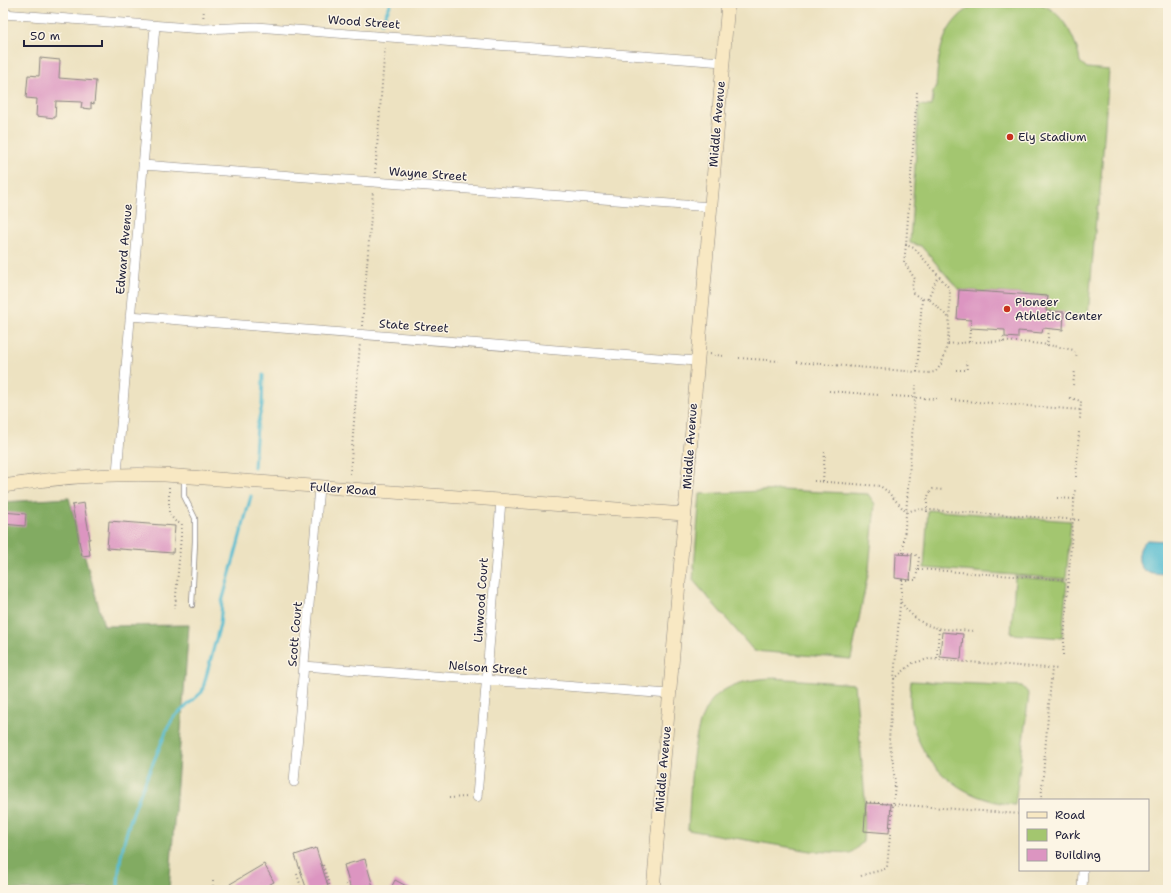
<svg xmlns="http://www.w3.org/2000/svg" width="1171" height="893" font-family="'Shantell Sans',sans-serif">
<rect width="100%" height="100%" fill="#fcf5e5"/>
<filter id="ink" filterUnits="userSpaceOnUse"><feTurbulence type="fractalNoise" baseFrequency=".025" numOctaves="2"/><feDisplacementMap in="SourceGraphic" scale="8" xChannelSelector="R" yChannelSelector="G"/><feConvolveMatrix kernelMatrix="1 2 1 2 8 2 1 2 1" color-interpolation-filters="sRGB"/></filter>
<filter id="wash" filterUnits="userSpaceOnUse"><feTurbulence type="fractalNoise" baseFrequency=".012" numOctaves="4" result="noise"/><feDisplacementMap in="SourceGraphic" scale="16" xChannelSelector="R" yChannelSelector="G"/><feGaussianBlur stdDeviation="0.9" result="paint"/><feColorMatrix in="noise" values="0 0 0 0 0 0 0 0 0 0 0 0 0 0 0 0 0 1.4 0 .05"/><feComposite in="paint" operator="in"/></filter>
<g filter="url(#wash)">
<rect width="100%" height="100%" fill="#ede2c1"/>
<path fill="#a3c66f" stroke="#627455" d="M979 3C993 3 1024 0 1037 3 1062 9 1077 40 1080 62L1087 68 1109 70 1099 206H1097L1088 316 1064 314V312L1045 318 1047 296 959 290 921 246 910 243 919 105 932 106 933 92 936 88C938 52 942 20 979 3Z
M780 490 868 494 875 504 869 569 851 659 754 651 693 580 700 494Z
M928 510 1071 521 1066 579 924 568Z
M1015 577 1067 581 1062 638 1011 634Z
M773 678 855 684 865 799 863 842 851 853 811 851 688 830C691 795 689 724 713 699 728 683 752 679 773 678Z
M911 681 1022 686 1029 694 1015 805C949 799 902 749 911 681Z"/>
<path fill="#82ab62" stroke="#52664e" d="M69 498 104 626 189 625 169 890H3V502Z"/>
<path fill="#52bbd0" stroke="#3a6e86" d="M1147 540 1168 541V574C1152 573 1137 575 1139 554 1140 548 1142 544 1147 540Z"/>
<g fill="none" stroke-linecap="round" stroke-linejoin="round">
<path stroke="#52bbd0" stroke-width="3" d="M382 22 391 3
M254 467 257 426 262 406 263 375
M118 890C117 834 148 778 168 727L174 717 202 692 220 624 222 602 251 496"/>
</g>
<g id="blocks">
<path fill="#dc95c1" d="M40 58 60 60 59 78 96 81 94 104 91 103V109L81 108 82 102 56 101 55 118 36 116 37 99 26 98 28 75 39 76Z
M959 290 1048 296 1046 311 1064 312 1063 330 1043 328 1042 333 1018 331V338L1005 337V330L970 328 971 320 957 319Z
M84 503 90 539H88L90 555 82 556 72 505Z
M3 512 26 514 25 526 3 524Z
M109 521 175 526 173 553 107 548Z
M896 554 912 555 910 580 895 578Z
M942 632 963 634 961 659 940 657Z
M866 803 891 804 889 833 864 831Z
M316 848 328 886 314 890H307L295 855Z
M365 859 374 890H351L344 865Z
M264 864 274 882 259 890H233L230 884Z
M395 880 414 890H390Z"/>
</g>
</g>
<g filter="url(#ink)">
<use href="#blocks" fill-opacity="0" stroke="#88827e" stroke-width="1"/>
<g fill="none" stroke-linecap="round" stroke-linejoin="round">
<defs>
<path id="lane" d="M184 478V496L195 518V541L192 605"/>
<path id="street" d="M3 14 203 29 256 27 723 62
M143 165 711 207
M130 316 696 361
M117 473 155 26
M304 666 669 694
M294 782 319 487
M477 797 501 501
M1082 890 1083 870"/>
<path id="secondary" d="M3 486C58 477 109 473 165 475L684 514
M653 890 728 3"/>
</defs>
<use href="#lane" stroke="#88827e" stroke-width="6"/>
<use href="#street" stroke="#88827e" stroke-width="10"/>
<use href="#secondary" stroke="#88827e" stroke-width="14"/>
<path stroke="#88827e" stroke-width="2" stroke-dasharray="1 3" stroke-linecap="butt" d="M203 21 204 10
M375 173 385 46
M906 245 904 262 915 279 912 283 913 293 922 299 928 298 948 317
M928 298 938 276
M362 326 373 191
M969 342 970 329
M1003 342 1004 335
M948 344C989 340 1033 340 1073 350L1077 357
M1047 346 1049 330
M710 354 723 356
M739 358 779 361
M797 362 928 373 935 372C952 357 949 311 950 289L914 248 906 245 917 92
M956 370H967L966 361
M917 372 922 299
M1073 385 1075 370
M829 391 879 395
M892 396 938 399
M1070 398 1081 401 1080 419
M951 400 1081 410
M350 474 360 343
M1076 477 1079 432
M814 481 880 486 887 491 906 512 917 509 1080 520
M823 481 825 451
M169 487V514L176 522 182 524 175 608
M1057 498 1075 499
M927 512C927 504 926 495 933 489L943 490
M903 553 916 385
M918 569 1069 580
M901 602C923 633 941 628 975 631
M1063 655 1075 490
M937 658 939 628
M894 679 913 663 929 659 1059 669
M449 798 468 797
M1041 800 1052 668
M866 802 1020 814
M323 865 331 890
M297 874 302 890
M861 876C869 872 882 872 887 867L895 784 893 763 889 740 902 580H916L919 558 915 554 900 553
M346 884 348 890
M213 890V878"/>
<use href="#lane" stroke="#fff" stroke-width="4.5"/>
<use href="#street" stroke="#fff" stroke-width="9"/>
<use href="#secondary" stroke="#f8e8c3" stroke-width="13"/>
</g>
</g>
<g fill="#c8321e" stroke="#fcf5e5" stroke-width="1.5">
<circle cx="1010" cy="137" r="4"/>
<circle cx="1007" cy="309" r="4"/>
</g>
<g text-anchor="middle" stroke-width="3" stroke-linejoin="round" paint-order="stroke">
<g font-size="12" fill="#22223b" stroke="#fcf5e5">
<text transform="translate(364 22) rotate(4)" y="4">Wood Street</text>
<text transform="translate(717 124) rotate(-85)" y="4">Middle Avenue</text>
<text transform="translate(428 174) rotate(4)" y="4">Wayne Street</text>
<text transform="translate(124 249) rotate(-85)" y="4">Edward Avenue</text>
<text transform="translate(414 326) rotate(4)" y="4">State Street</text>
<text transform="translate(690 446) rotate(-86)" y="4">Middle Avenue</text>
<text transform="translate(343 489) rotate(4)" y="4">Fuller Road</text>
<text transform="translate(481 600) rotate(-86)" y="4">Linwood Court</text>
<text transform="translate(295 634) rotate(-85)" y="4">Scott Court</text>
<text transform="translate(488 668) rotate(4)" y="4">Nelson Street</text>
<text transform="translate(663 769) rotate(-85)" y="4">Middle Avenue</text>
</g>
<g font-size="12" fill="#22223b" stroke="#fcf5e5" text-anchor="start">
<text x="1018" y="141">Ely Stadium</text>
<text x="1015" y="306">Pioneer<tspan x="1015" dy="14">Athletic Center</tspan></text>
</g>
</g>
<rect width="1171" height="893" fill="none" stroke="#fcf5e5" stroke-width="16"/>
<rect x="1019" y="799" width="130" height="72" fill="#fcf5e5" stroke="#a5a1a1"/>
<rect x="1027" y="812" width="20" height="6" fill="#f8e8c3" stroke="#a5a1a1"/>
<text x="1055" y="819" font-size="12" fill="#22223b">Road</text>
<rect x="1027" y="829" width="20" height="12" fill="#a3c66f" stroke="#a5a1a1"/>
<text x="1055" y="839" font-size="12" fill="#22223b">Park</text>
<rect x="1027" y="849" width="20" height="12" fill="#dc95c1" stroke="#a5a1a1"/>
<text x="1055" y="859" font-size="12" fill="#22223b">Building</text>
<path d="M24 40v6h78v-6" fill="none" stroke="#22223b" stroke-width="2"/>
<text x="30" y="40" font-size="12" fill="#22223b" stroke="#fcf5e5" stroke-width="3" paint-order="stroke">50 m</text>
</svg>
